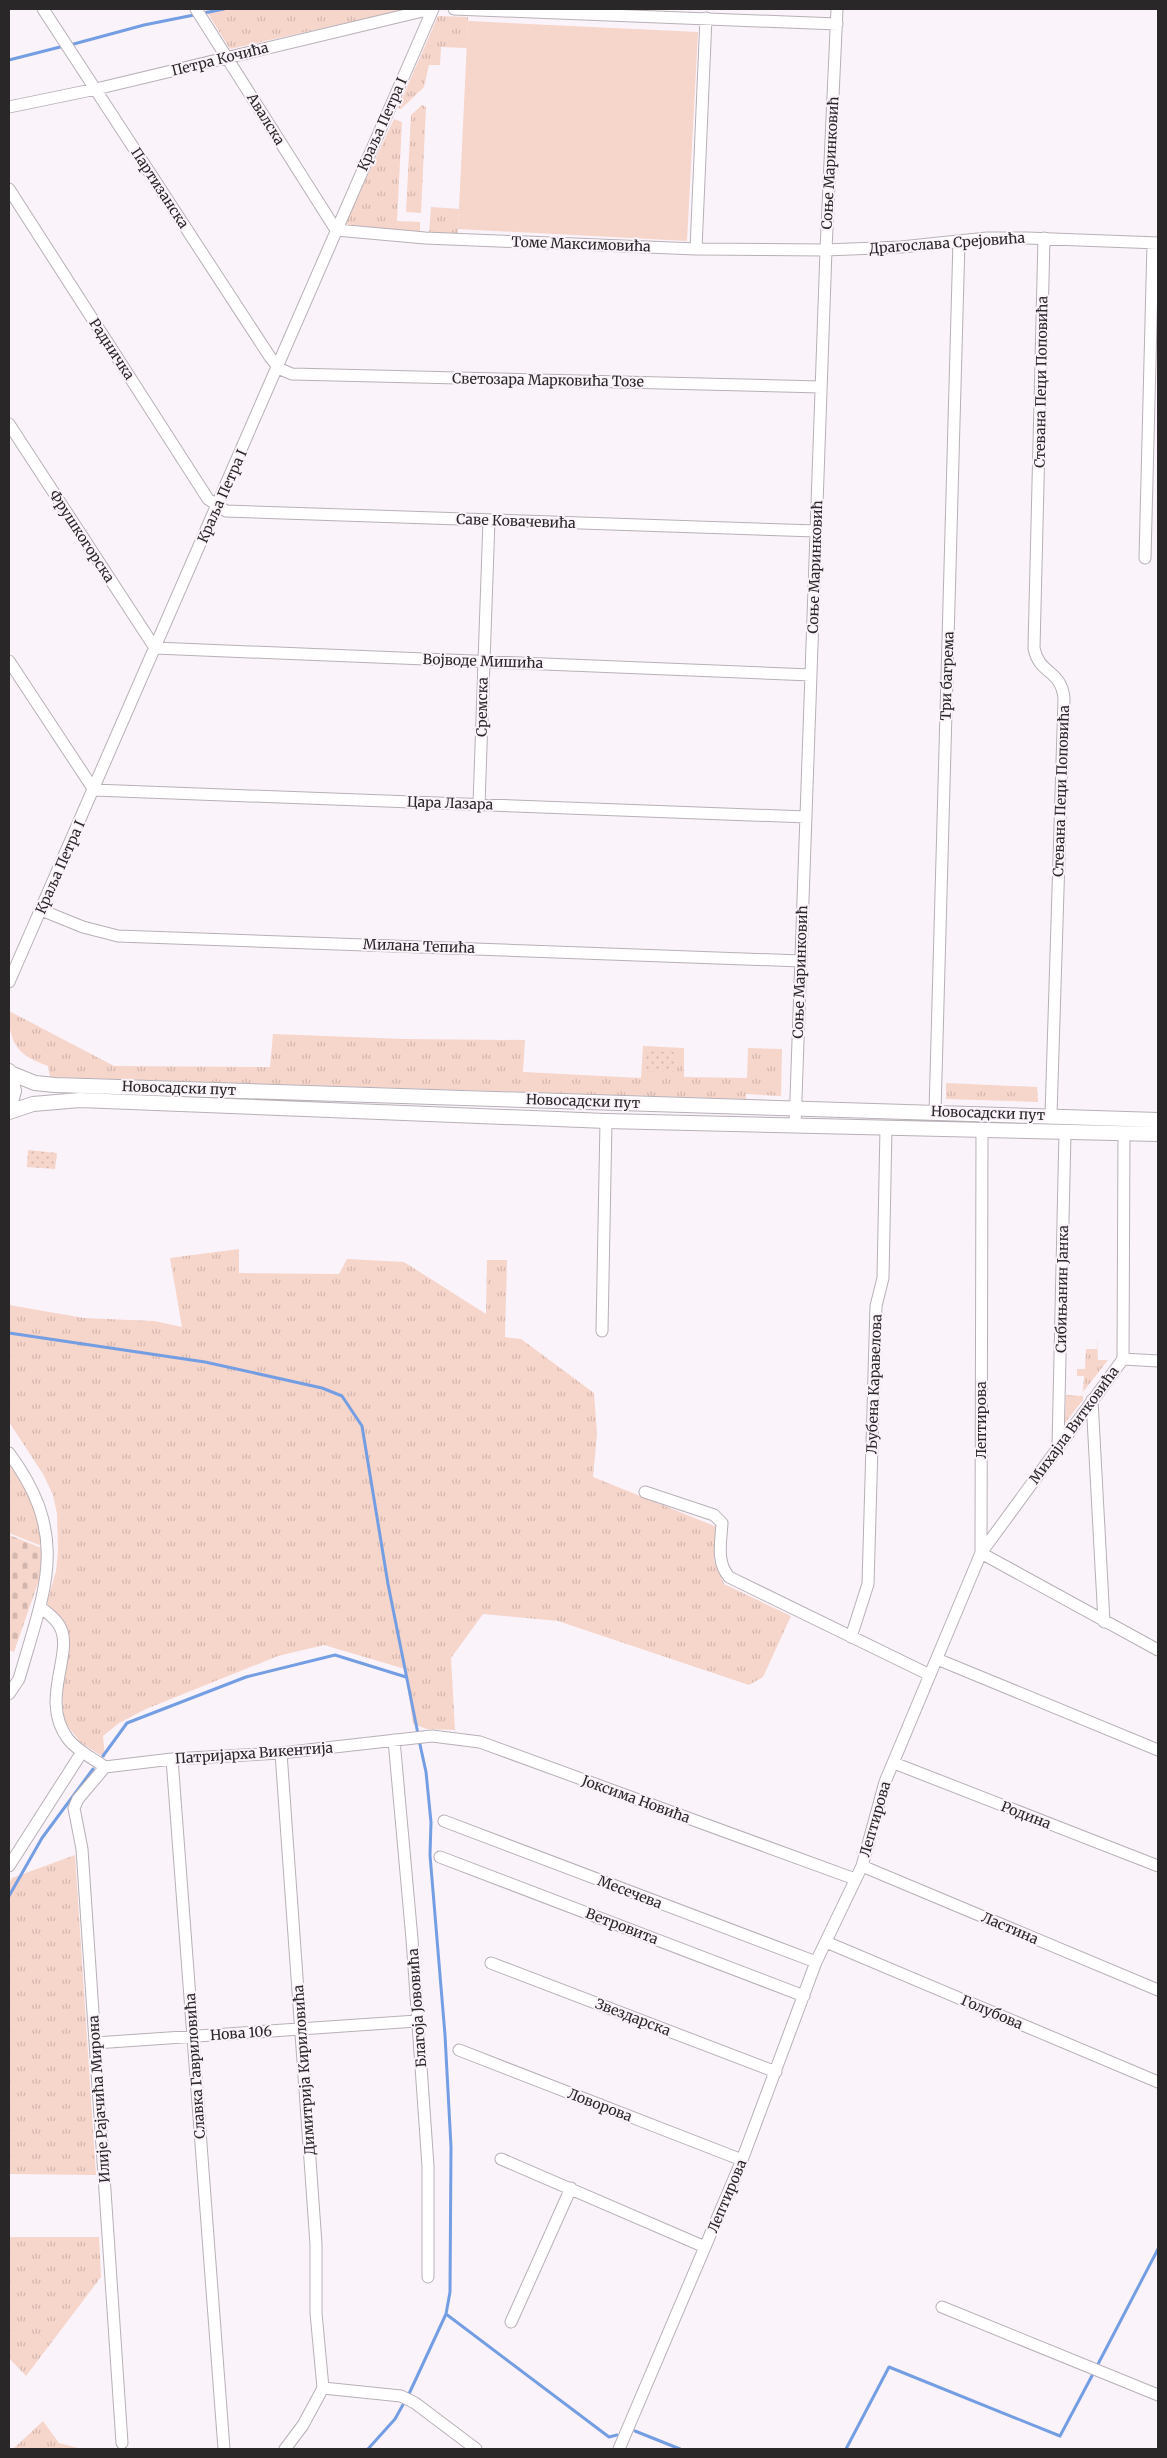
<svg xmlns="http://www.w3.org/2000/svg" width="1167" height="2458" font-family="Merriweather,serif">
<defs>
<pattern id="grass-tufts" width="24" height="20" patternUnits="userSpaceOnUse" patternTransform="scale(1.25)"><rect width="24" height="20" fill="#f6d5ca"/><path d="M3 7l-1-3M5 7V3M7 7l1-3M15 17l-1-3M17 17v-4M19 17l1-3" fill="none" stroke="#d3b7ae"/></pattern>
<pattern id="cemetery-stones" width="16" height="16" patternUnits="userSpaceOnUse" patternTransform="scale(1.25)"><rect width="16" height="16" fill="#f6d5ca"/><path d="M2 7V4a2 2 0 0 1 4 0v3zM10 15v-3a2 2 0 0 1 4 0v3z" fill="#d3b7ae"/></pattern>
<pattern id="park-dots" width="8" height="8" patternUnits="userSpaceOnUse" patternTransform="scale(1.25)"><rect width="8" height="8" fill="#f6d5ca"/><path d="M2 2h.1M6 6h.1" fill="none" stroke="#d3b7ae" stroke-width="1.8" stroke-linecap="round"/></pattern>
</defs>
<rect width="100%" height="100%" fill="#fbf3fa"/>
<path fill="url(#grass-tufts)" d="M205 9H408L230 49Z
M438 16 468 17 467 48 441 47 440 65H429L424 87 401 109 398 108Z
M422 105 426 107 421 213 406 212 411 115Z
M394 119 402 122 397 221 420 222V232L347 226 346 222Z
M431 207 459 209 458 234 429 233Z
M9 1011 114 1066 270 1067 273 1034 404 1039 525 1040 523 1072 641 1078 643 1046 684 1048V1077L747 1078 748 1048 782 1049 781 1096 746 1094V1099L50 1077 48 1066C17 1055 9 1044 9 1011Z
M946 1083 1037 1087 1038 1102 946 1099Z
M239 1249V1273L339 1274 347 1259 404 1262 486 1314 487 1260H507L505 1337 521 1339 594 1393 597 1434 593 1477 717 1527 714 1561 724 1584 791 1616 763 1677 749 1685 558 1621 483 1614 451 1658 455 1730 427 1729 413 1724 405 1669 324 1645 278 1656 146 1709 119 1723 103 1736 105 1758 80 1742 64 1721 62 1691 69 1642 67 1628 49 1608 47 1602 56 1571 58 1551 57 1514 53 1495 43 1474 9 1422V1305L84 1318 154 1321 182 1327 170 1258Z
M1097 1339 1098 1360H1108L1083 1392 1084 1376H1077V1369H1085L1086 1349H1097Z
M1066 1395 1083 1396V1400L1065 1423Z
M9 1462 19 1476 38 1515 44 1547 9 1533Z
M75 1855 96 2175 10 2174 9 2209V1884L12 1878Z
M9 2237H99L101 2277 26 2376 9 2358Z
M43 2421 59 2443 82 2449H13Z"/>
<path fill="url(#cemetery-stones)" d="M9 1535 49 1551 14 1652 9 1650Z"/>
<path fill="url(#park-dots)" d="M646 1051 676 1052 675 1072 645 1071Z
M28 1150 57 1153 55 1169 27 1167Z"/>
<path fill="#f6d5ca" d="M468 21 698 32 687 241 458 229Z"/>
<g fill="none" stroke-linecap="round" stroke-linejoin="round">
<path stroke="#749ee3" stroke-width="3" d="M70 45 144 25 224 9
M9 60 64 46
M9 1333 205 1362 322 1388 342 1396 362 1426 388 1584 418 1734
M103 1756 127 1723 246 1677 335 1655 406 1677
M9 1896 42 1838 93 1769
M446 2314 609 2437 617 2435
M1097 2366 1158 2249
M408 2396 446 2314 450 2292 451 2147 445 2035 430 1855 431 1822 426 1772 419 1740
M635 2431 680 2449
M368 2449 395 2419 405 2401
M846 2449 889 2367 1060 2436 1094 2372"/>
<defs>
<path id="minor" d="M43 9 270 357 280 369 292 374 821 387
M196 9 336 230
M454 9 837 24
M9 107 96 89 431 9
M9 189 208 499 226 511 816 531
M336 230 425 238 696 249 826 250 901 247 987 238H1027L1158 243
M1044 238 1034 648C1039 675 1061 669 1064 698L1051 1115
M696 249 706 18
M9 424 155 648 811 675
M1145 558 1153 243
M9 661 94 790
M94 790 806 817
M479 804 489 520
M41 910 83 927 118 936 801 961
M9 982 433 9
M935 1112 959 241
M795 1126 826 250 837 9
M1124 1133 1123 1359 981 1553 1158 1650
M602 1331 606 1121
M1123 1359 1158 1361
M1092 1400 1104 1622
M1058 1446 1065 1132
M9 1453C71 1537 45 1588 19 1679L9 1694
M645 1492 714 1515 722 1523C721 1542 716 1562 729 1577L930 1675
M40 1607C46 1612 54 1617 59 1625 76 1652 38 1699 68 1739 77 1751 93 1758 105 1767L172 1759 281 1753 432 1736 480 1742 855 1879
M851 1637 868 1584 876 1306 883 1278 886 1128
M937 1659 1158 1750
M394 1740 412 1939 428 2166V2277
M281 1753 316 2244V2313L323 2388
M172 1759 224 2449
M894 1763 1158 1866
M105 1767 78 1799 74 1808 82 1849 122 2443
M444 1821 816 1962
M440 1857 804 1996
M9 1866 82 1752
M862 1866 1158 1990
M826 1942 1158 2082
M491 1963 776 2072
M95 2043 417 2021
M459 2050 742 2160
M501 2159 705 2247
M942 2307 1158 2395
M511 2322 571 2188
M323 2388 401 2396 415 2403 476 2449
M285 2449 303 2425 323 2388
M619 2449 742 2160 816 1962 862 1866 885 1782 981 1553 982 1130"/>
<path id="major" d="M9 1071 14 1091 9 1109
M10 1073 35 1083 55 1085 1158 1120
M9 1112 33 1104 80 1100 606 1121 1158 1134"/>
</defs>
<use href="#minor" stroke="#b8b0b7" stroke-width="13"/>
<use href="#major" stroke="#b8b0b7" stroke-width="16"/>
<use href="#minor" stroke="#fff" stroke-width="11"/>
<use href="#major" stroke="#fff" stroke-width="14"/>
</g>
<g text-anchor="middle" stroke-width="4" stroke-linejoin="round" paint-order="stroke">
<g font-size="14" fill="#2a2729" stroke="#fbf3fa">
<text transform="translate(220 59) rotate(-14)" y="5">Петра Кочића</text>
<text transform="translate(266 119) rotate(58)" y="5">Авалска</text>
<text transform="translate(382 124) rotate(-66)" y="5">Краља Петра I</text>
<text transform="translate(830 163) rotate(-87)" y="5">Соње Маринковић</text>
<text transform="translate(160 188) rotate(57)" y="5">Партизанска</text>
<text transform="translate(947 243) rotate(-4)" y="5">Драгослава Срејовића</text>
<text transform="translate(581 244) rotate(2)" y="5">Томе Максимовића</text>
<text transform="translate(112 349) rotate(57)" y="5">Радничка</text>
<text transform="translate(548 380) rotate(1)" y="5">Светозара Марковића Тозе</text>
<text transform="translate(1041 382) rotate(-89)" y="5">Стевана Пеци Поповића</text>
<text transform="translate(222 496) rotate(-66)" y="5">Краља Петра I</text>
<text transform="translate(516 521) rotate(2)" y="5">Саве Ковачевића</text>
<text transform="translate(82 536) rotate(57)" y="5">Фрушкогорска</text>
<text transform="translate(815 567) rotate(-88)" y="5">Соње Маринковић</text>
<text transform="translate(483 661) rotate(2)" y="5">Војводе Мишића</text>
<text transform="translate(947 676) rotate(-88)" y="5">Три багрема</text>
<text transform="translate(482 707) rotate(-89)" y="5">Сремска</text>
<text transform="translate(1061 791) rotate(-88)" y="5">Стевана Пеци Поповића</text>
<text transform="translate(450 803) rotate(2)" y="5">Цара Лазара</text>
<text transform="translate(60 867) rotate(-66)" y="5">Краља Петра I</text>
<text transform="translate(419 946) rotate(2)" y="5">Милана Тепића</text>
<text transform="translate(800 972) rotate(-88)" y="5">Соње Маринковић</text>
<text transform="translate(179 1088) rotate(2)" y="5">Новосадски пут</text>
<text transform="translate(583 1101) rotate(2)" y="5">Новосадски пут</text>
<text transform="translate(988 1113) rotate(2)" y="5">Новосадски пут</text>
<text transform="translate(1062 1289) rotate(-89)" y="5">Сибињанин Јанка</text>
<text transform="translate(874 1384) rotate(-88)" y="5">Љубена Каравелова</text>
<text transform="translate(981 1420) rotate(-90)" y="5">Лептирова</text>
<text transform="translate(1074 1425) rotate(-54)" y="5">Михајла Витковића</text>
<text transform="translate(254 1753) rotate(-4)" y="5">Патријарха Викентија</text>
<text transform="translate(636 1799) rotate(20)" y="5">Јоксима Новића</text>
<text transform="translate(1026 1815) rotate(21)" y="5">Родина</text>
<text transform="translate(875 1819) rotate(-74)" y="5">Лептирова</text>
<text transform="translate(630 1892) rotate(21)" y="5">Месечева</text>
<text transform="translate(622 1926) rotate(21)" y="5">Ветровита</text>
<text transform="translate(1010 1928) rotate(23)" y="5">Ластина</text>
<text transform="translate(417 2008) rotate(-94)" y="5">Благоја Јововића</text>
<text transform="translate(992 2012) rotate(23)" y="5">Голубова</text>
<text transform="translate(633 2017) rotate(21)" y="5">Звездарска</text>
<text transform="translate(241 2033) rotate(-4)" y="5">Нова 106</text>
<text transform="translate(195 2066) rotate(-94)" y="5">Славка Гавриловића</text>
<text transform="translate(304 2070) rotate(-94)" y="5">Димитрија Кириловића</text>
<text transform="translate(99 2099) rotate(-94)" y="5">Илије Рајачића Мирона</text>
<text transform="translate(600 2105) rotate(21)" y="5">Ловорова</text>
<text transform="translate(727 2196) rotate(-67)" y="5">Лептирова</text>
</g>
</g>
<rect width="1167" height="2458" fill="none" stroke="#2a2729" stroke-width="20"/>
</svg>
